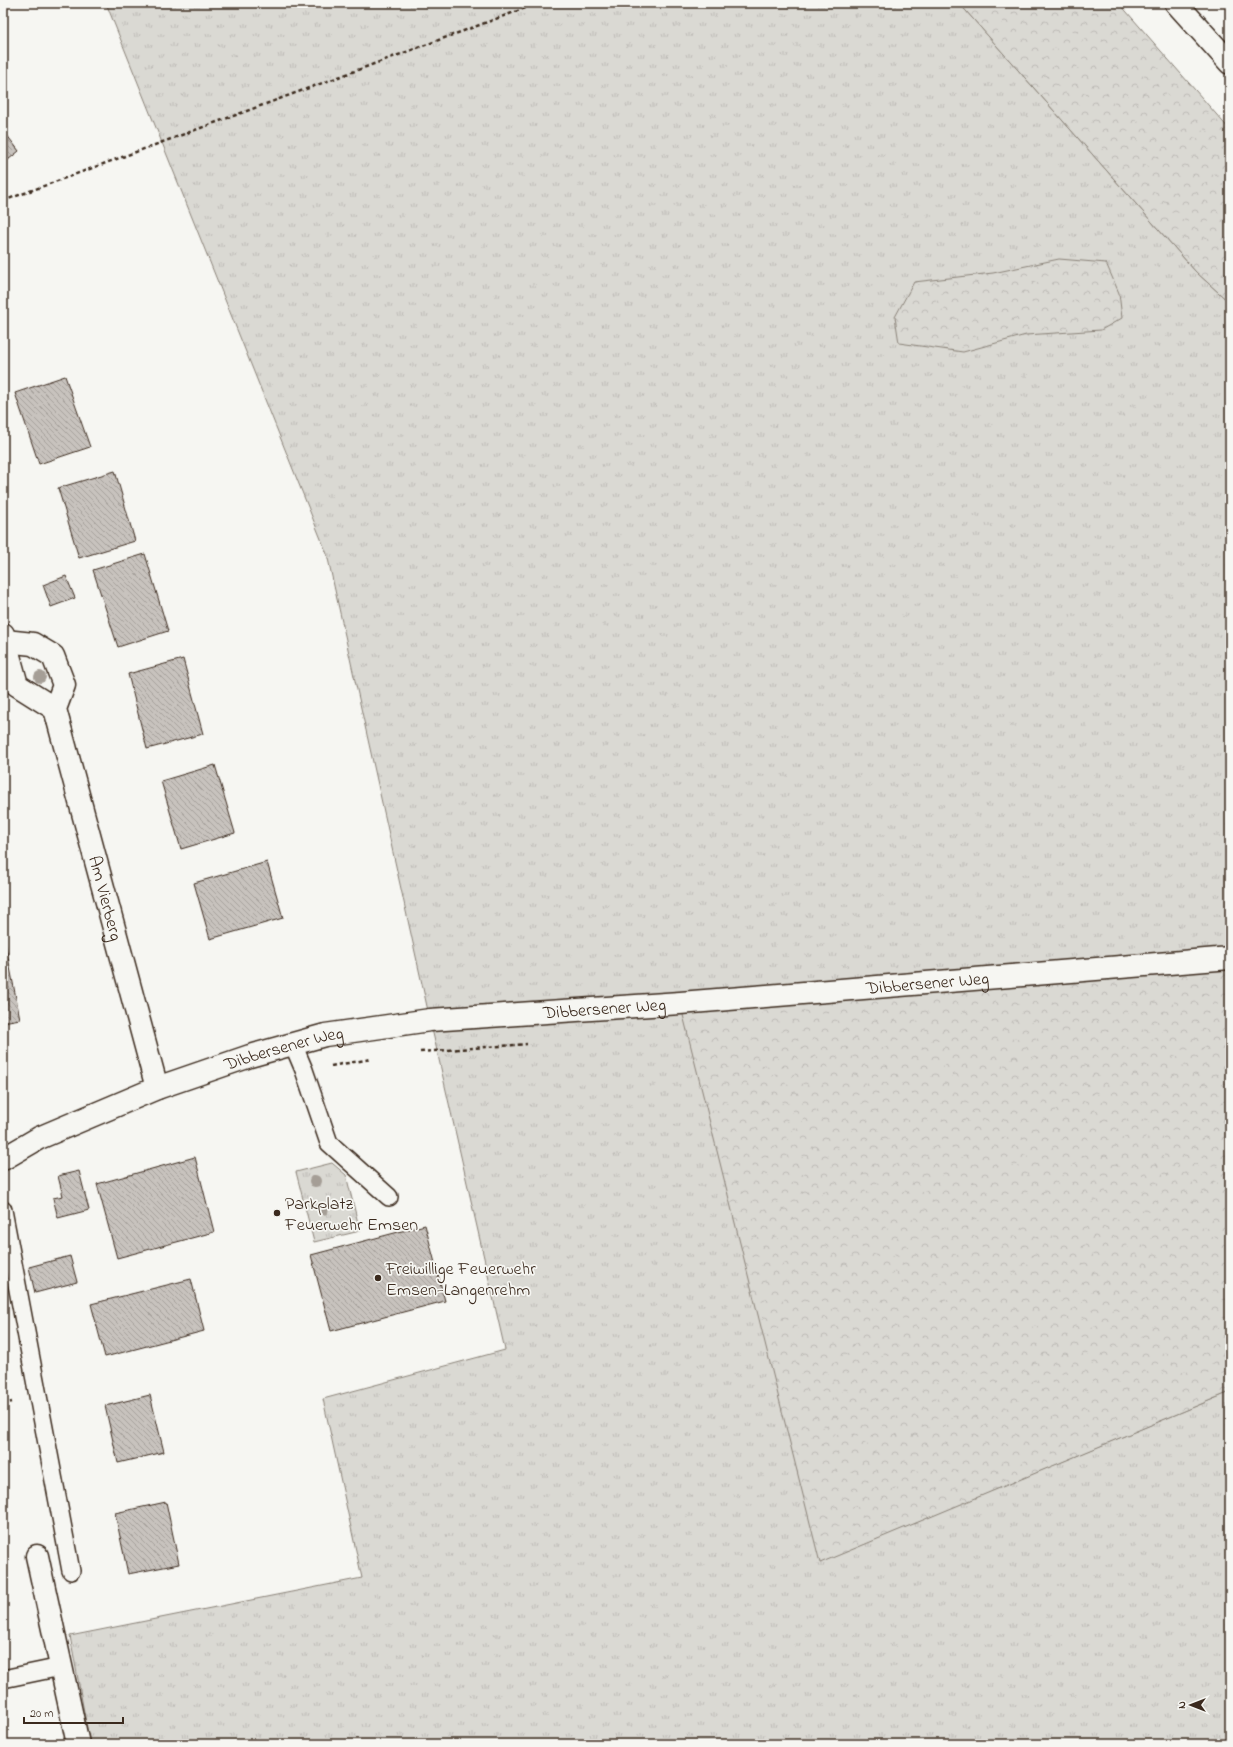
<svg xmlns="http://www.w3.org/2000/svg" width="1233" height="1747" font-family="'Indie Flower',sans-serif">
<defs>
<pattern id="grass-tufts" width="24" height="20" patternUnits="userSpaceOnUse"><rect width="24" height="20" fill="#dad9d3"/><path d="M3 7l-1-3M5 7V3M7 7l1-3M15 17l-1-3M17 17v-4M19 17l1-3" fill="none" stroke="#bcbab5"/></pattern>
<pattern id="forest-crowns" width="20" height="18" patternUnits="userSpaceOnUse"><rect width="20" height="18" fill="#dad9d3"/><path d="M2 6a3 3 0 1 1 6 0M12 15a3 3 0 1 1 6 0" fill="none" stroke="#bcbab5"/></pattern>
<pattern id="building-back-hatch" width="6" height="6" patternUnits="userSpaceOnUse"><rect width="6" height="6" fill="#c8c3be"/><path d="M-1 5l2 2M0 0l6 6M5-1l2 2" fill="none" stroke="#a49f9a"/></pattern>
</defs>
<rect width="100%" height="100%" fill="#f6f6f2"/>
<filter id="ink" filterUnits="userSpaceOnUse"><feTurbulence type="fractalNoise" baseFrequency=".025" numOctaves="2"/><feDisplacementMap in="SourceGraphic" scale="8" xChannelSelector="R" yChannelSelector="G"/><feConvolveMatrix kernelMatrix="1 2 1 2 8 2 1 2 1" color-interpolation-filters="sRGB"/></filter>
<g filter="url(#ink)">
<path fill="url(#grass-tufts)" stroke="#8a8278" d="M106 3H959L1196 272 1230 303V958L820 1562 1230 1392V1744H90L70 1636 362 1578 323 1399 505 1350 430 1020 327 554Z
M332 1163 346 1175 360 1231 314 1242 296 1172Z"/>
<path fill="url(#forest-crowns)" stroke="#8a8278" d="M959 3H1119L1230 130V303L1196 272Z
M1059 259 1106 263 1119 293 1122 318 1101 330 1026 335 963 352 899 343 895 317 914 282 993 273Z
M1230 958V1392L820 1563 680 1003Z"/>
<path fill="url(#building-back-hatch)" stroke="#3b2a1e" d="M3 130 19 151 3 164Z
M65 376 90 447 39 464 15 393Z
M115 471 135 541 79 558 58 488Z
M145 554 168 631 118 647 93 570Z
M66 576 75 598 51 607 43 585Z
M183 659 203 734 147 749 128 674Z
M215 765 235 833 181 849 161 781Z
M267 862 283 918 210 939 194 883Z
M3 931 20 1019 3 1022Z
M195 1157 214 1232 117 1258 97 1184Z
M79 1171 89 1210 58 1218 53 1198 63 1196 58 1176Z
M425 1225 445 1301 331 1331 311 1255Z
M70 1256 77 1282 35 1293 29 1267Z
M191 1279 204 1331 105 1357 91 1304Z
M150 1395 164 1452 118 1463 105 1406Z
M166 1502 179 1564 128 1574 115 1513Z"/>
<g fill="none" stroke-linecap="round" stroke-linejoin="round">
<defs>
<path id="lane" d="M293 1044 304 1070 329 1143 389 1197
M3 1210 71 1571
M3 1679 61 1667"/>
<g id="street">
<path d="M3 634 17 685 55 709"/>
<path id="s1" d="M5 641 33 644 53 656 64 685 55 709 157 1088"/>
<path d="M37 1556 78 1744"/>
</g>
<g id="secondary">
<path id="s2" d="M3 1159 39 1138 157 1088 250 1056 325 1035 430 1020 680 1003 1230 958"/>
</g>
<path id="highway" d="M1176 3 1230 63"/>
</defs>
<use href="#lane" stroke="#3b2a1e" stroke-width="20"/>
<use href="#street" stroke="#3b2a1e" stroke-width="25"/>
<use href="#secondary" stroke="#3b2a1e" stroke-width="25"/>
<use href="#highway" stroke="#3b2a1e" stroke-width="25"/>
<path stroke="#3b2a1e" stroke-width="2.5" stroke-dasharray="4 3" stroke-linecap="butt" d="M3 201 539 3
M420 1052 527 1044
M331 1066 371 1059
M3 1404 12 1402
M3 1562 4 1564"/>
<use href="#lane" stroke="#f6f6f2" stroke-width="17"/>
<use href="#street" stroke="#f6f6f2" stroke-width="22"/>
<use href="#secondary" stroke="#f6f6f2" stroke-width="22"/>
<use href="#highway" stroke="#f6f6f2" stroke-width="22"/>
</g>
<g fill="#a59e96">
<circle cx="40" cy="677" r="6"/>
<circle cx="315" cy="1181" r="6"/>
<circle cx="323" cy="1209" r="6"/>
</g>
</g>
<g fill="#3b2a1e" stroke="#f6f6f2" stroke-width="1.5">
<circle cx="277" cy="1213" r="4"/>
<circle cx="378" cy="1278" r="4"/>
</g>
<g text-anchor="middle" stroke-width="3.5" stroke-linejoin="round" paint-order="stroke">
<g font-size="18" fill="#3b2a1e" stroke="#f6f6f2">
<text dy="6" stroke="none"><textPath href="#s1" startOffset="304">Am Vierberg</textPath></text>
<text dy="6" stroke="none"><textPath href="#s2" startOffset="951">Dibbersener Weg</textPath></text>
<text dy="6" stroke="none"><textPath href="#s2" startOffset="627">Dibbersener Weg</textPath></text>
<text dy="6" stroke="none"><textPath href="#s2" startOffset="303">Dibbersener Weg</textPath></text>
</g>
<g font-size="18" fill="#3b2a1e" stroke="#f6f6f2" text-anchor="start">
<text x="285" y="1209">Parkplatz<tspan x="285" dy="21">Feuerwehr Emsen</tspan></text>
<text x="386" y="1274">Freiwillige Feuerwehr<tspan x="386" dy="21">Emsen-Langenrehm</tspan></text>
</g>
</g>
<rect width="1233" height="1747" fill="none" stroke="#f6f6f2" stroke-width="16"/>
<rect x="8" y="8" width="1217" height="1731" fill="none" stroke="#3b2a1e" stroke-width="1.5" filter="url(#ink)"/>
<g transform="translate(1191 1705) rotate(270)" stroke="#f6f6f2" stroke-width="3" paint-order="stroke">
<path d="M0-3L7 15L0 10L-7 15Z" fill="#3b2a1e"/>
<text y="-6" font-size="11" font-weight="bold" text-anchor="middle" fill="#3b2a1e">N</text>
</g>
<path d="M24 1717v6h99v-6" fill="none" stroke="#3b2a1e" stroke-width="2"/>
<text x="30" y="1717" font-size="12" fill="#3b2a1e" stroke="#f6f6f2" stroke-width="3" paint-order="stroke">20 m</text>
</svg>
